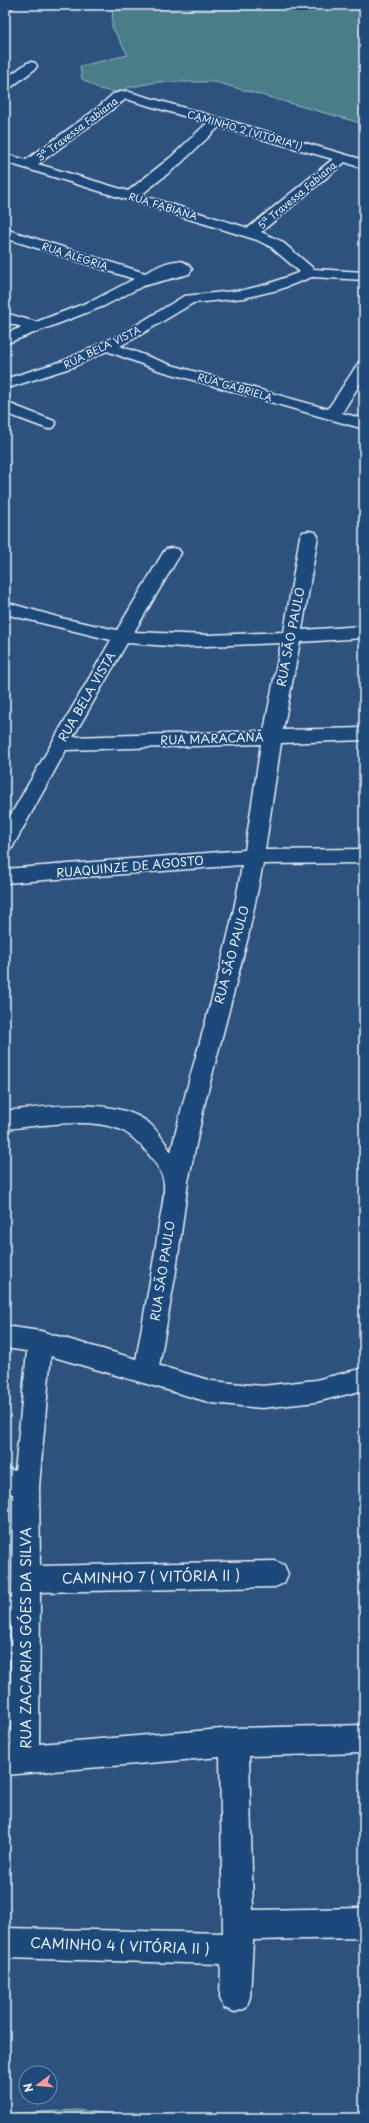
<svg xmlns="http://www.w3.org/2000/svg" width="369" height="2123" font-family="'Playpen Sans',sans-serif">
<rect width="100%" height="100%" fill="#2e527e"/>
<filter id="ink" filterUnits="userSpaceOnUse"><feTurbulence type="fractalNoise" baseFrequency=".025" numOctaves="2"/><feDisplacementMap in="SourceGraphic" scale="8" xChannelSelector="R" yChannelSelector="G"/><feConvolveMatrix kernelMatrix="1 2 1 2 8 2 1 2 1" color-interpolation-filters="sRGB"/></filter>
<g filter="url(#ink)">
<path fill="#4c7d89" stroke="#9ab7c0" d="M113 5H364V124L215 82H157L131 87 115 92 99 89 82 79 80 66 128 55 112 27Z
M75 2110 147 2118H5V2114Z"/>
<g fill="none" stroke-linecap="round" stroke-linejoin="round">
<defs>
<path id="minor" d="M5 5H16L5 12Z
M31 62 35 63 37 66 35 69 10 88 5 89V79L27 63Z
M126 91 364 160V169L345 162 261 232 281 241 314 269 364 272V280L312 277 278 290 244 298 193 303 135 338 120 346 168 364 328 409 359 362 364 360V377L342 413 364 419V429L158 370 107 351 73 367 5 389V379L63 361 125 332 184 296 244 290 268 284 300 272 271 247 257 240 5 162V154L26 160 95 110 113 94ZM126 99 207 123 171 157 128 191 38 164ZM219 127 333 159 248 228 141 195 181 163Z
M5 229 145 273C159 266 181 252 192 269L189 274 143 286 104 306 5 344V334L22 327 5 322V313L36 322 94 300 134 279 5 238Z
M5 402 54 421 56 424 54 427 48 429 5 413Z
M309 531 315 532 318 536 302 630 364 626V638L300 642 283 730 364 728V740L281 743 265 850 364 849V863L263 864 248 937 205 1102 188 1182 176 1271 158 1372 155 1380 146 1383 137 1380 134 1372C142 1325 151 1279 158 1232 160 1216 165 1199 164 1184 164 1168 134 1134 119 1129 87 1117 39 1126 5 1129V1111C47 1107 113 1096 149 1123 158 1131 165 1142 171 1152 193 1056 227 962 242 865L5 883V869L245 850 261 744 66 750 12 848 5 850V825L111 640 5 614V602L61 618 117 630 163 553 166 549 172 548 178 549 181 553 134 632 208 635 284 632 300 536 303 532ZM127 643 183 647 281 643 264 731 73 737Z
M40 1331 49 1334 52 1342 39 1486 40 1566 275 1561 284 1565 288 1574 284 1583 275 1587 40 1592 39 1744 234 1728 364 1725V1753L249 1756 253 1910 364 1908V1938L253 1940 250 1997 246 2008 235 2012 224 2008 220 1997 221 1964 5 1958V1928L223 1933 220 1757 5 1775V1747L11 1746V1624L5 1623V1597L12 1598 13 1494 5 1492V1468L15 1471 28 1342 31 1334Z"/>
<path id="secondary" d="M5 1326 40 1331 212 1381 262 1386 316 1380 364 1368V1390L316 1402 262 1408 212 1403 40 1353 5 1348Z"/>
</defs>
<use href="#minor" stroke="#e8f1f8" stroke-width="3"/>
<use href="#secondary" stroke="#e8f1f8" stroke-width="3"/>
<use href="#minor" fill="#1f4a7a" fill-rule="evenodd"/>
<use href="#secondary" fill="#1f4a7a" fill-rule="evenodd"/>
</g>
</g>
<g text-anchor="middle" stroke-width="3.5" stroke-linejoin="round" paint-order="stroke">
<g font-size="10" fill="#e8f1f8" stroke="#1f4a7a">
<text transform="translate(77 129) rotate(-37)" y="4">3ª Travessa Fabiana</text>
<text transform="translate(245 130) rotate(16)" y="4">CAMINHO 2 (VITÓRIA I)</text>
<text transform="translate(297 195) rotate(-40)" y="4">5ª Travessa Fabiana</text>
<text transform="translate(163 206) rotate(17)" y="4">RUA FABIANA</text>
<text transform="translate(75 256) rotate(18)" y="4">RUA ALEGRIA</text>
<text transform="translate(102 347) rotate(-26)" y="4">RUA BELA VISTA</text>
<text transform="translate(235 387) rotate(16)" y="4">RUA GABRIELA</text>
</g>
<g font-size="12" fill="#e8f1f8" stroke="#1f4a7a">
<text transform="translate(291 637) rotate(-79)" y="4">RUA SÃO PAULO</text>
<text transform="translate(87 697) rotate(-60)" y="4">RUA BELA VISTA</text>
<text transform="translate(212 739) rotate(-2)" y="4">RUA MARACANÃ</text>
<text transform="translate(130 867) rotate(-5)" y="4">RUAQUINZE DE AGOSTO</text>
<text transform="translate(232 955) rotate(-75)" y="4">RUA SÃO PAULO</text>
<text transform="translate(163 1271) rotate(-81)" y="4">RUA SÃO PAULO</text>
</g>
<g font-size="14" fill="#e8f1f8" stroke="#1f4a7a">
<text transform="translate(151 1577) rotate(-1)" y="5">CAMINHO 7 ( VITÓRIA II )</text>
<text transform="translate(26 1638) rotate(-90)" y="5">RUA ZACARIAS GÓES DA SILVA</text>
<text transform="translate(120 1946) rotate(2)" y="5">CAMINHO 4 ( VITÓRIA II )</text>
</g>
</g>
<rect width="369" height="2123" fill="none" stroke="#1f4a7a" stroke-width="20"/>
<rect x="10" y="10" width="349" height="2103" fill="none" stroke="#e8f1f8" stroke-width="1.5" filter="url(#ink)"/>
<g transform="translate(38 2085) rotate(254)"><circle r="19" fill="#1f4a7a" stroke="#6f8dac"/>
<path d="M0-3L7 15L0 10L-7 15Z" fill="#ff9aa2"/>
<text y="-6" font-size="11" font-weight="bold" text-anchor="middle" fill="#e8f1f8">N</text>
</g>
</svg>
